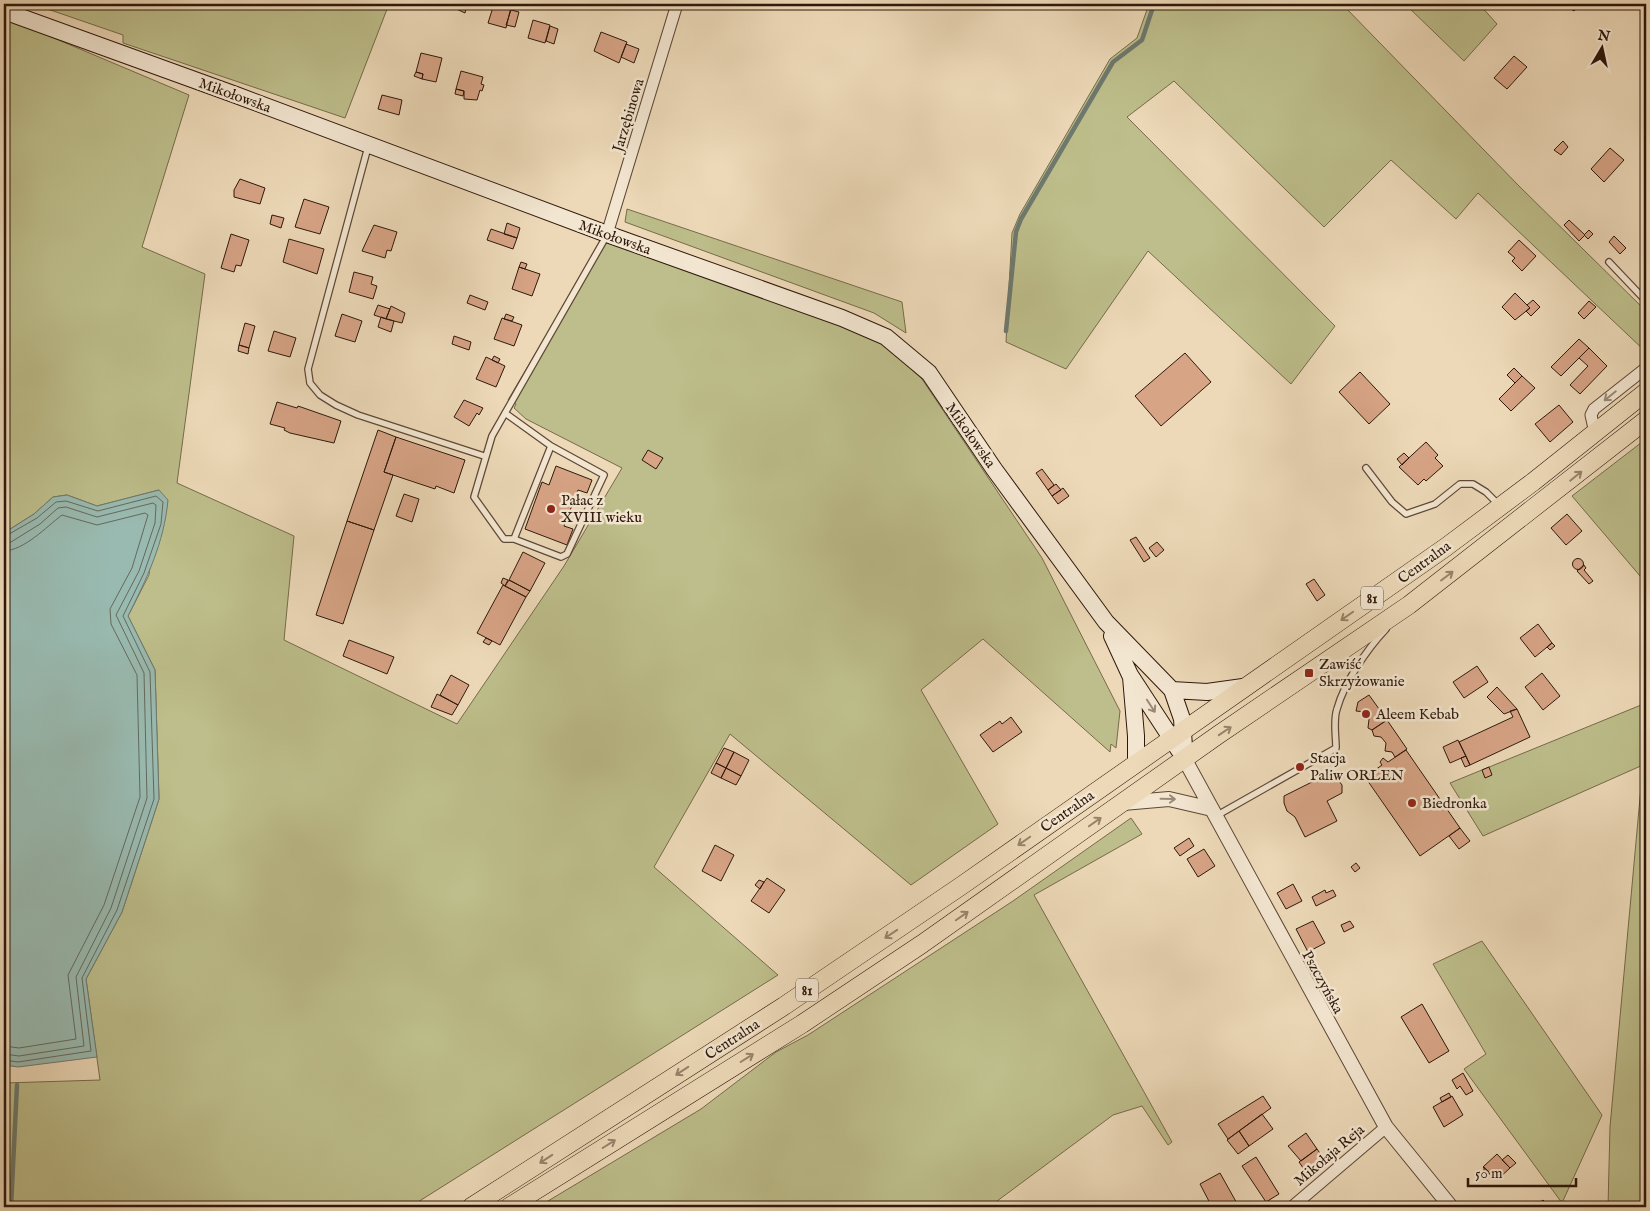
<svg xmlns="http://www.w3.org/2000/svg" width="1650" height="1211" font-family="'IM FELL English',serif">
<rect width="100%" height="100%" fill="#edd9b8"/>
<filter id="stains"><feTurbulence type="fractalNoise" baseFrequency=".004" numOctaves="4"/><feColorMatrix values="0 0 0 0 .2 0 0 0 0 .09 0 0 0 0 .02 0 0 0 .5 -.17"/></filter>
<radialGradient id="worn" r=".72"><stop offset=".6" stop-color="#630" stop-opacity="0"/><stop offset="1" stop-color="#630" stop-opacity=".3"/></radialGradient>
<path fill="#bdbe8b" stroke="#766b4b" d="M33 4H389L345 118 123 43V35Z
M1149 4H1342L1519 186 1646 311V352L1478 193 1456 219 1391 160 1324 227 1174 81 1127 117 1335 326 1291 384 1148 251 1066 369 1006 342 1012 233 1020 214 1110 59 1137 38Z
M1405 4H1479L1497 24 1464 61Z
M4 17 189 95 142 247 205 274 177 483 294 536 284 640 457 724 564 566 622 468 526 419 514 408 516 404 508 400 610 227 878 338 922 379 1042 558 1120 711 1116 748 1111 744 1110 752 983 639 921 690 998 824 911 885 730 734 654 867 778 975 410 1207H4V1083L100 1080 86 979 122 912 159 799 155 670 128 616 149 575 159 490 97 506 67 495 53 497 34 514 4 533Z
M627 209 902 302 906 333 874 313 625 222Z
M1646 439V583L1572 496Z
M1646 703V1207H1608L1610 1127 1643 765 1483 836 1450 783Z
M1131 818 1142 834 1034 895 1172 1142 1168 1145 1142 1106 1113 1115 989 1207H538L701 1109 776 1052 808 1035 1013 901Z
M1482 941 1602 1115 1562 1203 1464 1069 1486 1054 1433 964Z"/>
<path fill="#99bab0" stroke="#6e796e" d="M159 490 168 500C164 543 147 578 128 616L155 670 159 799 122 912 86 979 97 1057 18 1067 4 1065V533L34 514 53 497 67 495 97 506Z"/>
<g fill="none" stroke-linecap="round" stroke-linejoin="round">
<path stroke="#64695e" stroke-width="1" d="M4 537 37 518 56 502 66 501 98 511 156 496 163 502 161 524 144 573 123 616 150 672 154 799 117 910 82 978 91 1051 18 1062 4 1060
M4 543 11 542 40 524 58 508 66 507 97 517 153 503 156 505 155 523 139 571 116 615 144 673 147 798 111 908 76 977 84 1046 19 1056 4 1054
M4 551C25 550 46 527 62 515L97 525 145 513 148 515 132 568 110 609 111 624 137 675 140 797 104 905 68 975 76 1039 19 1048 4 1046"/>
<path stroke="#6e796e" stroke-width="4.5" d="M1006 331 1016 232 1021 219 1113 62 1142 40 1154 4
M11 1207 17 1085"/>
</g>
<path fill="#d7a486" stroke="#2e180b" d="M451 4H467L465 13 450 6Z
M494 4 511 7 506 28 488 23Z
M1564 4H1581L1574 11Z
M511 10 519 12 515 27 506 25Z
M533 20 550 25 545 43 528 38Z
M550 26 558 29 554 44 546 41Z
M601 32 627 42 619 63 594 51Z
M626 44 639 49 634 63 621 57Z
M421 53 442 58 436 82 422 79 423 74 416 72Z
M1514 56 1527 67 1507 89 1494 78Z
M461 71 483 77 481 84 484 85 482 91 480 90 477 100 464 99V91L456 89Z
M416 72 423 74 422 79 414 76Z
M456 89 464 91 463 96 455 94Z
M382 95 402 100 399 115 378 109Z
M1563 141 1568 147 1561 155 1554 150Z
M1610 148 1624 160 1604 182 1591 169Z
M240 179 265 188 260 204 234 197V190Z
M304 199 329 207 320 234 295 227Z
M272 215 284 218 281 228 270 224Z
M1569 220 1585 235 1579 241 1564 225Z
M507 223 520 228 517 238 504 234Z
M374 225 397 232 391 251 387 250 385 258 362 251Z
M491 229 517 238 513 249 487 240Z
M1589 230 1593 234 1588 239 1584 235Z
M231 234 249 240 241 266 236 265 234 272 221 268Z
M1614 236 1626 248 1620 254 1609 242Z
M289 239 324 249 317 274 283 262Z
M1519 240 1536 256 1522 271 1512 261 1515 258 1508 252Z
M521 262 527 264 525 269 519 267Z
M519 267 540 274 532 296 512 289Z
M354 272 373 277 371 284 377 286 373 299 349 292Z
M1515 293 1530 308 1515 320 1502 307Z
M470 295 488 302 485 310 467 303Z
M1533 300 1540 307 1531 316 1526 311 1530 308 1527 305Z
M1589 301 1596 307 1584 319 1578 313Z
M378 305 390 309 386 319 374 315Z
M391 306 405 313 402 323 386 319Z
M342 314 362 321 355 342 335 336Z
M506 314 514 317 512 321 504 319Z
M381 317 394 321 391 332 378 327Z
M502 318 522 325 514 346 494 339Z
M245 323 255 326 249 348 239 345Z
M274 331 296 338 290 357 268 351Z
M454 336 471 342 469 350 452 344Z
M1579 339 1589 348 1561 376 1551 367Z
M239 345 249 348 248 354 238 351Z
M1589 348 1607 366 1580 394 1570 385 1588 366 1579 358Z
M1185 353 1211 382 1161 426 1135 396Z
M494 356 500 359 498 363 492 360Z
M486 357 505 366 496 387 476 379Z
M1514 368 1522 376 1515 383 1507 375Z
M1360 372 1390 404 1369 424 1339 392Z
M1522 376 1535 388 1511 411 1499 399Z
M464 400 483 408 479 415 477 413 469 426 454 417Z
M277 402 297 408 298 406 341 421 334 443 290 433 284 430 285 428 270 424Z
M1559 405 1573 422 1550 442 1535 424Z
M378 430 396 437 384 472 393 475 374 530 347 521Z
M396 437 465 460 454 493 436 486 435 489 384 472Z
M1426 442 1438 455 1435 458 1443 466 1426 481 1424 479 1418 485 1399 467Z
M648 450 663 458 656 469 642 460Z
M1404 453 1409 458 1402 465 1397 459Z
M556 466 592 480 587 493 578 490 564 526 573 529 567 545 525 529 542 482 549 485Z
M1042 469 1054 485 1048 490 1036 473Z
M1056 484 1061 490 1052 496 1048 490Z
M1063 488 1069 496 1058 504 1052 496Z
M404 494 419 499 412 522 396 516Z
M1567 514 1582 531 1566 545 1551 528Z
M347 521 374 530 343 624 316 615Z
M1136 537 1150 558 1144 562 1130 540Z
M1157 542 1164 550 1156 557 1149 548Z
M523 552 545 563 530 591 509 580Z
M1572.5 564a5.5 5.5 0 1 1 11 0a5.5 5.5 0 1 1-11 0Z
M1584 565 1586 568 1584 570 1593 581 1589 584 1577 571Z
M503 578 508 580 505 586 501 583Z
M1314 579 1325 595 1317 601 1306 584Z
M509 580 530 591 526 597 505 586Z
M503 585 526 597 500 645 477 633Z
M1538 624 1552 643 1535 657 1520 638Z
M486 638 492 641 489 645 483 642Z
M349 640 394 657 387 674 343 656Z
M1552 643 1555 646 1550 650 1547 647Z
M1477 666 1488 682 1464 698 1453 682Z
M1542 673 1560 696 1543 710 1525 687Z
M451 675 469 685 458 705 440 695Z
M1497 687 1517 709 1504 714 1487 697Z
M437 694 458 705 452 715 431 707Z
M1369 695 1387 720 1372 730 1368 728 1369 719 1365 712 1356 711 1358 702Z
M1517 709 1530 737 1470 765 1459 742 1513 717 1510 711Z
M1011 717 1022 732 993 752 980 735 1000 721 1002 724Z
M1387 720 1407 749 1395 757 1392 752 1385 751 1386 743 1381 737 1374 736 1372 730Z
M1458 740 1466 756 1450 763 1443 747Z
M724 748 734 752 726 768 716 763Z
M1406 750 1460 828 1420 856 1365 777 1382 765 1380 762 1383 758 1388 762Z
M734 752 749 760 741 776 726 768Z
M1466 756 1470 765 1465 767 1461 758Z
M716 763 726 768 721 778 711 773Z
M1489 767 1492 775 1485 778 1482 770Z
M726 768 741 776 736 785 721 778Z
M1332 772 1342 785V793L1327 801 1337 821 1305 837 1295 817 1287 811 1284 803V796Z
M1460 828 1470 841 1459 849 1449 836Z
M1189 838 1194 846 1180 856 1174 848Z
M715 845 734 855 721 881 702 871Z
M1204 849 1215 866 1198 877 1187 859Z
M1356 863 1360 868 1355 872 1351 867Z
M767 878 785 890 769 913 751 901Z
M759 880 764 882 760 889 755 885Z
M1293 884 1302 901 1286 909 1277 893Z
M1325 890 1326 893 1333 890 1336 896 1316 906 1312 897Z
M1313 921 1325 943 1308 952 1296 929Z
M1350 921 1354 927 1344 932 1341 925Z
M1422 1004 1449 1051 1429 1063 1401 1017Z
M1463 1073 1473 1091 1466 1095 1460 1086 1457 1089 1452 1080Z
M1449 1093 1451 1097 1442 1102 1440 1098Z
M1263 1096 1271 1108 1228 1139 1218 1124Z
M1452 1096 1463 1115 1444 1127 1433 1107Z
M1262 1114 1273 1129 1249 1146 1239 1131Z
M1239 1131 1249 1146 1238 1154 1227 1140Z
M1306 1133 1317 1149 1301 1161 1288 1146Z
M1317 1149 1324 1159 1306 1172 1299 1162Z
M1497 1154 1510 1168 1498 1179 1483 1167Z
M1508 1155 1516 1163 1510 1168 1502 1160Z
M1256 1157 1279 1194 1266 1202 1242 1166Z
M1484 1167 1490 1174 1484 1173Z
M1220 1173 1239 1207H1212L1200 1184Z
M1543 1200 1549 1207H1534Z"/>
<g fill="none" stroke-linecap="round" stroke-linejoin="round">
<defs>
<path id="service" d="M368 147 308 369 310 383 320 395 336 405 358 415 484 456
M1609 262 1646 301
M505 413 551 446 604 475 567 554 561 557 514 539 551 446
M1366 468 1392 502 1406 514 1435 504 1460 484H1473L1486 492 1499 505
M514 539H504L474 497 492 436 607 235
M1216 816 1336 748C1336 736 1333 720 1337 709 1344 683 1367 649 1386 629"/>
<path id="minor" d="M607 234 677 4
M1595 433 1591 415 1594 409 1646 368
M1292 1207 1386 1127"/>
<path id="tertiary" d="M1185 760 1386 1127 1451 1207
M1123 803 1169 799 1212 809"/>
<path id="secondary" d="M4 11 236 95 607 234 842 318 886 337 929 373 994 469 1106 622 1172 690 1182 719 1185 760
M1112 636 1130 675 1179 750
M1131 677 1136 736V762
M1172 690 1207 692 1243 687"/>
<path id="primary" d="M471 1207 784 1006 961 886 1446 547 1533 482 1646 392
M509 1207 802 1024 922 944 1218 735 1409 605 1646 420"/>
</defs>
<use href="#service" stroke="#5e4836" stroke-width="8"/>
<use href="#minor" stroke="#5e4836" stroke-width="13"/>
<use href="#tertiary" stroke="#5e4836" stroke-width="16"/>
<use href="#secondary" stroke="#2e180b" stroke-width="18"/>
<use href="#primary" stroke="#2e180b" stroke-width="19"/>
<use href="#service" stroke="#f3e6d1" stroke-width="5.5"/>
<use href="#minor" stroke="#f3e6d1" stroke-width="11"/>
<use href="#tertiary" stroke="#f3e6d1" stroke-width="14"/>
<use href="#secondary" stroke="#f3e6d1" stroke-width="16"/>
<use href="#primary" stroke="#edd9b8" stroke-width="18"/>
</g>
<defs><path id="oneway-shaft" d="M-6 0H5M1.5-3L5.5 0L1.5 3" fill="none" stroke-width="1.6" stroke-linecap="round" stroke-linejoin="round" transform="scale(1.25)"/></defs>
<g stroke="#9a8978">
<use href="#oneway-shaft" transform="translate(1610 396) rotate(141)"/>
<use href="#oneway-shaft" transform="translate(1151 706) rotate(57)"/>
<use href="#oneway-shaft" transform="translate(1168 799) rotate(1)"/>
</g>
<g stroke="#97826a">
<use href="#oneway-shaft" transform="translate(1576 476) rotate(-39)"/>
<use href="#oneway-shaft" transform="translate(1447 576) rotate(-37)"/>
<use href="#oneway-shaft" transform="translate(1347 616) rotate(145)"/>
<use href="#oneway-shaft" transform="translate(1225 731) rotate(-34)"/>
<use href="#oneway-shaft" transform="translate(1095 822) rotate(-35)"/>
<use href="#oneway-shaft" transform="translate(1024 841) rotate(145)"/>
<use href="#oneway-shaft" transform="translate(962 916) rotate(-35)"/>
<use href="#oneway-shaft" transform="translate(891 934) rotate(146)"/>
<use href="#oneway-shaft" transform="translate(747 1058) rotate(-32)"/>
<use href="#oneway-shaft" transform="translate(682 1071) rotate(147)"/>
<use href="#oneway-shaft" transform="translate(609 1144) rotate(-32)"/>
<use href="#oneway-shaft" transform="translate(546 1159) rotate(147)"/>
</g>
<g fill="#8f2418" stroke="#f3e6d1" stroke-width="2">
<circle cx="551" cy="509" r="5"/>
<rect x="1304" y="668" width="10" height="10" rx="2.5"/>
<circle cx="1366" cy="714" r="5"/>
<circle cx="1300" cy="767" r="5"/>
<circle cx="1412" cy="803" r="5"/>
</g>
<g text-anchor="middle" stroke-width="5" stroke-linejoin="round" paint-order="stroke">
<g fill="#f3e6d1" stroke="#695646" stroke-width="1">
<rect x="1361" y="586.5" width="22" height="23" rx="4"/>
<rect x="796" y="978.5" width="22" height="23" rx="4"/>
</g>
<g font-size="14" font-weight="bold" fill="#2e180b">
<text x="1372" y="603">81</text>
<text x="807" y="995">81</text>
</g>
<g font-size="15" fill="#2e180b" stroke="#f3e6d1">
<text transform="translate(235 95) rotate(20)" y="5">Mikołowska</text>
<text transform="translate(628 115) rotate(-73)" y="5">Jarzębinowa</text>
<text transform="translate(615 237) rotate(20)" y="5">Mikołowska</text>
<text transform="translate(971 435) rotate(55)" y="5">Mikołowska</text>
<text transform="translate(1424 562) rotate(-36)" y="5">Centralna</text>
<text transform="translate(1067 811) rotate(-35)" y="5">Centralna</text>
<text transform="translate(1323 982) rotate(61)" y="5">Pszczyńska</text>
<text transform="translate(732 1039) rotate(-33)" y="5">Centralna</text>
<text transform="translate(1329 1155) rotate(-40)" y="5">Mikołaja Reja</text>
</g>
<g font-size="15" fill="#2e180b" stroke="#f3e6d1" text-anchor="start">
<text x="561" y="505">Pałac z<tspan x="561" dy="17">XVIII wieku</tspan></text>
<text x="1319" y="669">Zawiść<tspan x="1319" dy="17">Skrzyżowanie</tspan></text>
<text x="1376" y="719">Aleem Kebab</text>
<text x="1310" y="763">Stacja<tspan x="1310" dy="17">Paliw ORLEN</tspan></text>
<text x="1422" y="808">Biedronka</text>
</g>
</g>
<rect width="1650" height="1211" fill="none" stroke="#edd9b8" stroke-width="20"/>
<rect x="5" y="5" width="1640" height="1201" fill="none" stroke="#2e180b" stroke-width="2.5"/>
<rect x="10" y="10" width="1630" height="1191" fill="none" stroke="#2e180b"/>
<g transform="translate(1602 48) rotate(9)" stroke="#f3e6d1" stroke-width="4" paint-order="stroke">
<path d="M0-4L9 19L0 12L-9 19Z" fill="#2e180b"/>
<text y="-8" font-size="14" font-weight="bold" text-anchor="middle" fill="#2e180b">N</text>
</g>
<path d="M1468 1178v8h108v-8" fill="none" stroke="#2e180b" stroke-width="2.5"/>
<text x="1475" y="1178" font-size="15" fill="#2e180b" stroke="#f3e6d1" stroke-width="4" paint-order="stroke">50 m</text>
<rect width="100%" height="100%" filter="url(#stains)"/>
<rect width="100%" height="100%" fill="url(#worn)"/>
</svg>
